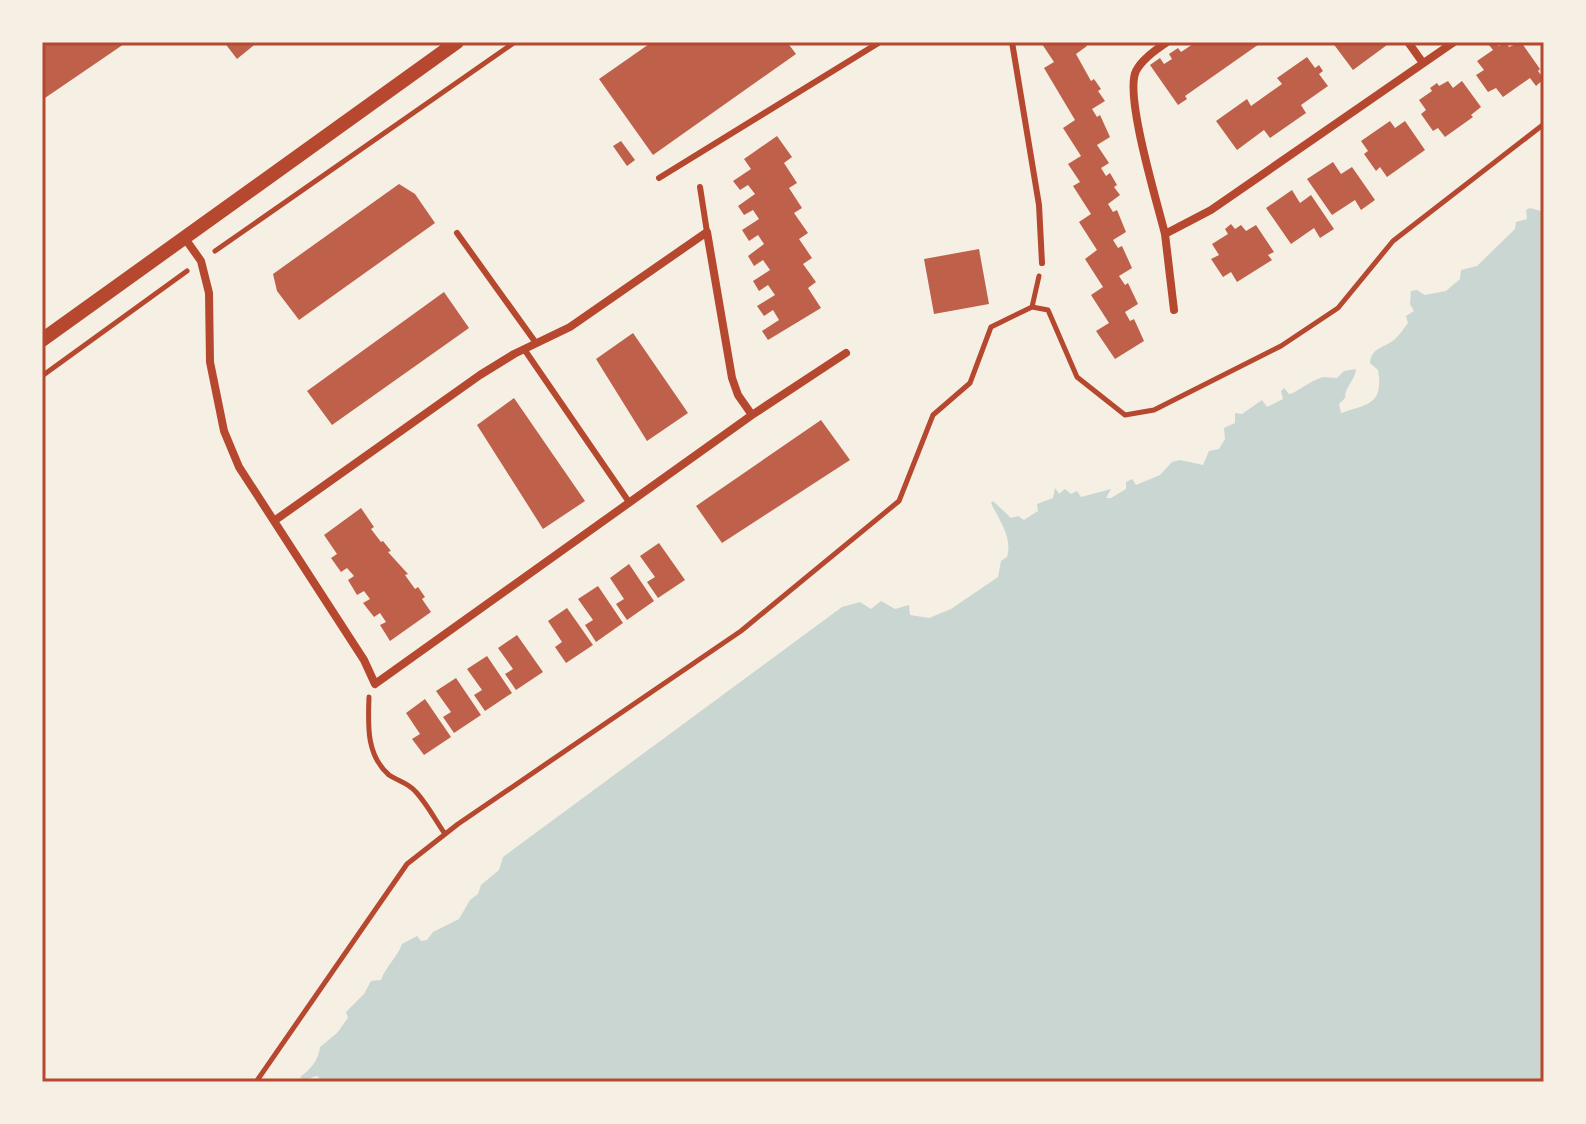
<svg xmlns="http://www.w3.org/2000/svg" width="1586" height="1124" font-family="'Roboto Condensed',sans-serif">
<rect width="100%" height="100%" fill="#f6efe4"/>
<path fill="#c9d6d2" d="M1544 205V1082H324L317 1076 304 1080 300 1077C310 1070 319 1060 320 1047L337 1033 348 1018 346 1012 364 994 371 981 381 980C386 966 397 958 402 944L417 936 421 941 427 940 433 932 459 919 470 900 478 894 481 885 499 870 503 857 842 607 860 602 871 609 881 601 895 609 909 605 910 615 929 618 951 609 998 577 1001 561 1007 557C1013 538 999 520 991 503L993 501 1011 518 1018 516 1024 520 1038 511 1037 504 1053 498 1055 488 1059 494 1065 489 1071 494 1077 491 1081 497 1111 489 1106 498H1111L1126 489V482L1132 479 1136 485 1160 475 1172 462 1180 460 1203 465 1209 451 1219 449 1225 439 1224 428 1235 423V413L1242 414 1262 400 1267 407 1283 399 1281 391 1284 388 1289 394 1293 393 1313 381 1323 377 1337 378 1344 371 1356 369C1355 381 1345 386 1345 398L1339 404 1341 413C1367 404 1384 405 1378 370L1370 363C1372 347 1382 349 1394 340 1399 336 1404 328 1408 323L1406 316 1414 311 1410 304 1411 291 1417 290 1425 295 1446 291 1460 279 1461 270 1477 266 1515 229 1516 222 1527 219 1526 210 1530 208 1541 211Z"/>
<path fill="#bf614a" d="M42 42H127L42 100Z
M224 42H258L237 59Z
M652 42H787L796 54 653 155 599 79Z
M1046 42H1084L1087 46 1076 54 1091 81 1094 79 1101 89 1098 91 1105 101 1092 109 1097 117 1100 115 1110 137 1097 145 1109 163 1101 168 1106 176 1110 173 1117 185 1114 187 1120 195 1108 204 1113 212 1117 210 1126 232 1113 240 1118 248 1122 246 1132 268 1119 276 1125 285 1128 283 1138 304 1125 312 1130 321 1134 319 1144 341 1115 359 1096 331 1109 323 1091 295 1103 287 1085 259 1097 250 1079 222 1091 214 1073 186 1080 182 1068 164 1081 156 1063 128 1075 120 1044 68 1054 62 1042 44Z
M1196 42H1262L1185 96 1187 99 1178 105 1150 65 1160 58 1164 64 1172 59 1169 54 1178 48 1181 52Z
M1332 42H1391L1353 70Z
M1494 42 1499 46 1506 42 1509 47 1521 42 1540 69 1538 71 1544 79 1536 86 1530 78 1503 97 1496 88 1488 92 1476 75 1484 70 1477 61 1493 50 1489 45Z
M1307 57 1315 68 1319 65 1323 71 1319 74 1328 86 1301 105 1306 113 1270 138 1264 130 1237 150 1216 121 1247 99 1251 106 1282 84 1277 78Z
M1448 81 1453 88 1462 81 1481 107 1471 115 1473 117 1445 137 1438 128 1433 131 1421 114 1426 110 1419 100 1432 91 1430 88 1437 83 1439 86Z
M1390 121 1395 128 1405 121 1425 150 1387 177 1380 167 1376 171 1364 154 1368 151 1361 141Z
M777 136 792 157 784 163 797 183 789 188 802 208 794 213 808 233 799 239 812 258 803 264 816 282 808 288 821 308 768 340 762 331 779 320 773 310 764 316 757 306 775 295 768 285 759 291 753 281 770 270 763 260 754 266 748 256 764 244 758 235 749 241 742 230 759 219 753 210 744 215 738 206 755 194 748 185 740 190 733 181 751 169 744 159Z
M621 141 635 160 627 166 613 146Z
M1333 162 1341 174 1352 167 1375 200 1361 210 1355 200 1332 215 1307 179Z
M399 184 415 194 435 223 299 320 277 291 273 274Z
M1292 190 1300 203 1311 195 1334 229 1320 238 1314 228 1291 244 1266 208Z
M1231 224 1235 229 1241 225 1246 231 1256 225 1274 252 1268 255 1272 260 1237 282 1231 272 1223 277 1211 259 1219 255 1212 244 1228 234 1225 229Z
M979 249 989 304 934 314 924 259Z
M444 292 469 328 332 425 307 391Z
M633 333 688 413 647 441 596 359Z
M514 398 585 501 543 529 477 425Z
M821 420 850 460 722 543 696 506Z
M361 508 374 527 371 529 381 542 383 541 391 551 388 552 408 574 405 575 415 589 418 587 425 597 422 599 431 612 390 641 380 625 386 622 380 613 374 617 363 603 370 599 364 591 357 595 348 580 354 576 347 568 341 572 331 558 337 554 324 535Z
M659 543 685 580 658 598 647 582 655 577 640 556Z
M629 564 654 601 627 620 616 604 624 599 610 578Z
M598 586 623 623 596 642 585 625 593 620 578 599Z
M567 608 593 645 566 663 555 647 562 642 548 621Z
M517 635 543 672 516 690 505 674 513 669 498 648Z
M487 656 512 693 485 711 474 695 482 690 467 669Z
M456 678 481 715 454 733 443 717 451 712 436 691Z
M425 699 451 737 424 755 412 739 420 734 406 713Z"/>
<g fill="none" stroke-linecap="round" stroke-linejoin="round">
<path stroke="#b5482f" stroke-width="5" d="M215 251 515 42
M1032 307 1039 276
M42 376 187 271
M369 697C368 725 366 755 389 775 398 781 409 783 416 792 427 804 436 821 445 834
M256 1082 407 864 458 824 741 631 899 501 933 415 970 383 991 327 1032 307 1048 310 1077 377 1125 415 1154 410 1281 346 1338 308 1393 241 1544 124"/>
<path stroke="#b5482f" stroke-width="6" d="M1012 42 1039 205 1042 263
M659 178 880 42
M700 187 707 232
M457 233 536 343
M524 349 629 502"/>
<path stroke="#b5482f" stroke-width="8" d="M1167 42C1156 50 1142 59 1136 71 1124 95 1158 205 1165 234L1211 210 1454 42
M1408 42 1423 63
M1165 234 1174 310
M184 237 201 261 209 293 210 362 224 431 239 467 364 660 375 684 752 415 846 353
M274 521 480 375 514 354 570 327 707 232 732 378 738 395 752 415"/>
<path stroke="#b5482f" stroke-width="14" d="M42 340 457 42"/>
</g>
<rect width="1586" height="1124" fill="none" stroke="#f6efe4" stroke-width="88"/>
<rect x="44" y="44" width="1498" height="1036" fill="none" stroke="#b5482f" stroke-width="3"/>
</svg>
